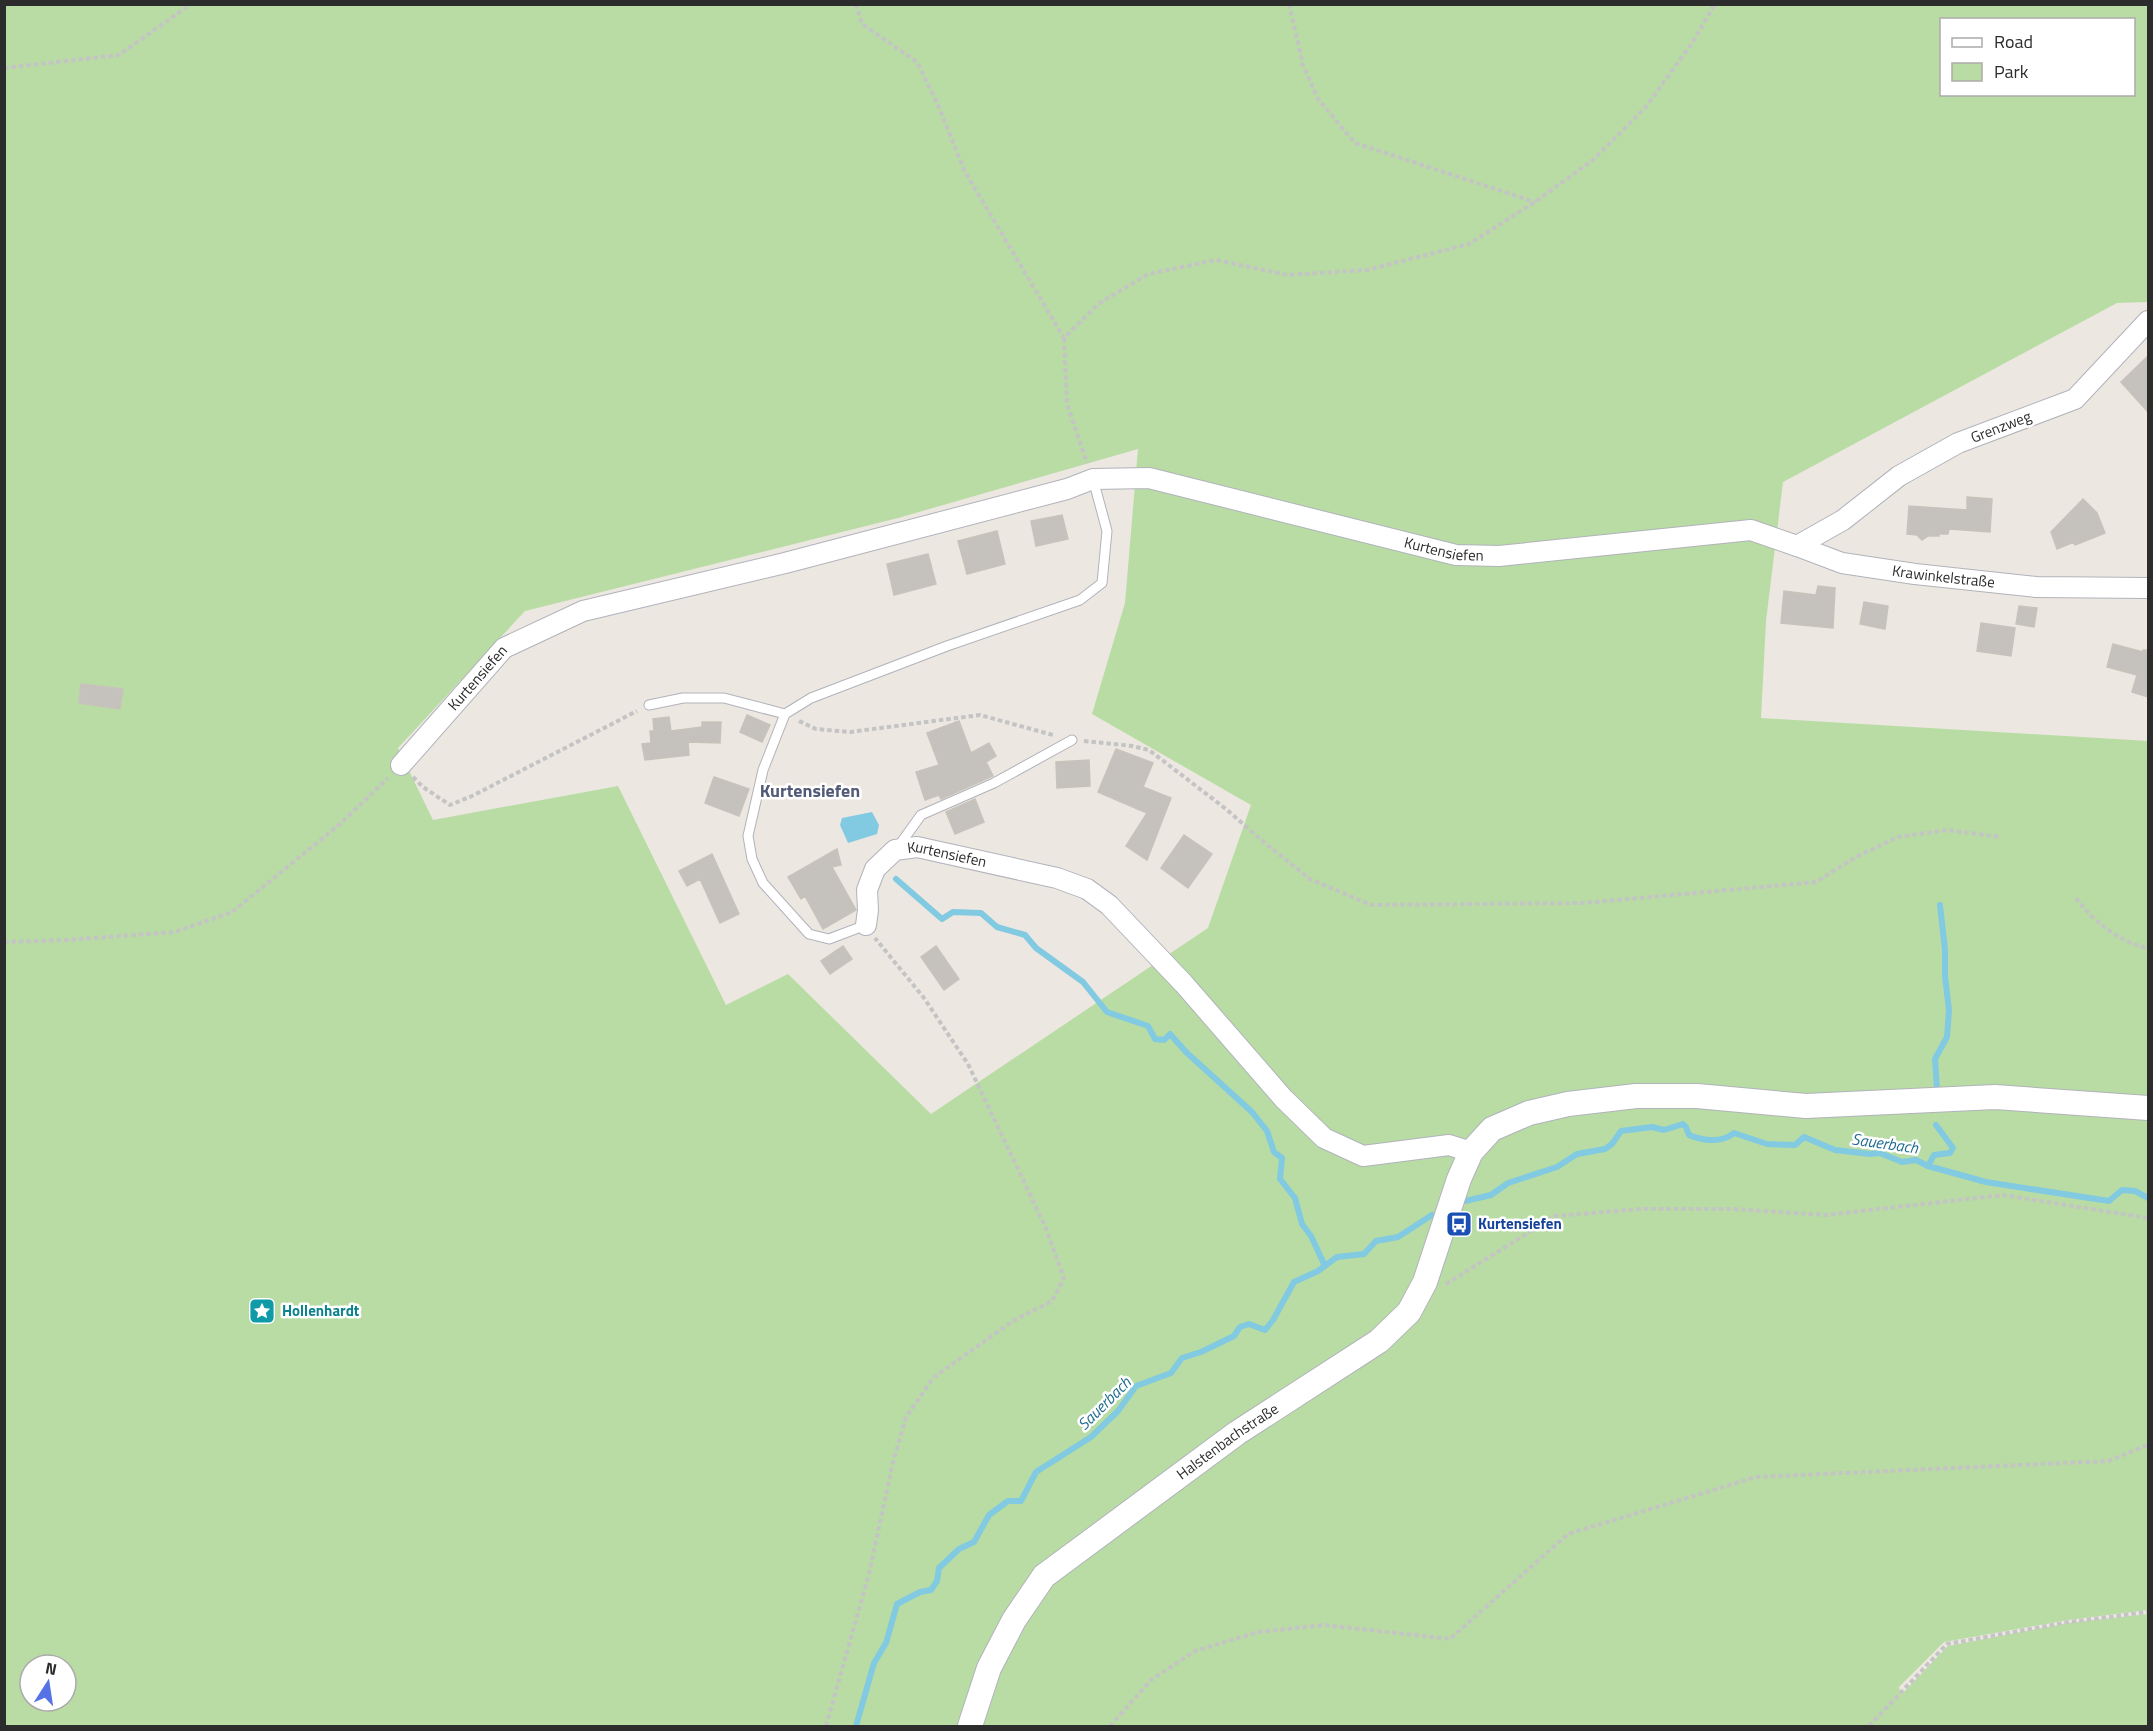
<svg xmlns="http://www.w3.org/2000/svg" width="2153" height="1731" font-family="'Titillium Web',sans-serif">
<rect width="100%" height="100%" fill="#ece7e1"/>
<path fill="#b8dca4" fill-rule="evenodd" d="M5 5H2148V302L2117 303 1783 482 1766 621 1761 718 2148 741V1610L2068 1620 1944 1642 1899 1687 1901 1695 1948 1646 2068 1623 2148 1614V1726H5ZM1942 20H2134V94H1942ZM1138 449 1125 603 1092 714 1251 805 1208 928 931 1114 788 974 726 1005 618 786 433 820 398 748 525 611 898 518ZM30 1665H66V1701H30Z"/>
<path fill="#81cae1" d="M872 812 879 825 877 834 848 843 840 825 842 818Z"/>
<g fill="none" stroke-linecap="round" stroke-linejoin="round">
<path stroke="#81cae1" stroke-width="6" d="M896 879 942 919 953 912 981 913 997 927 1025 935 1036 948 1083 982 1107 1012 1148 1026 1155 1039 1164 1040 1170 1034 1186 1052 1252 1112 1267 1131 1274 1152 1282 1158 1280 1179 1295 1198 1302 1224 1311 1236 1325 1266
M1937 1090 1935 1059 1947 1037 1949 1010 1945 976V950L1940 905
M1928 1166 1934 1155 1950 1153 1953 1148 1936 1125
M1465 1201 1491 1195 1508 1183 1557 1167 1577 1154 1605 1149 1612 1144 1621 1131 1652 1127 1664 1130 1683 1124 1686 1127 1689 1135C1703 1141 1722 1143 1734 1133L1767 1144 1795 1145 1804 1137 1835 1150 1870 1154 1880 1153 1902 1162 1916 1160 1928 1166 1986 1182 2109 1201 2122 1190 2135 1191 2148 1198
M856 1726 874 1663 886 1643 897 1604 920 1592 931 1590 937 1581 939 1568 959 1549 974 1542 989 1515 1008 1501H1021L1036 1472 1091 1437 1118 1411 1136 1386 1171 1373 1182 1358 1201 1352 1234 1336 1240 1327 1249 1324 1265 1330 1273 1320 1294 1282 1318 1271 1337 1257 1364 1254 1376 1241 1398 1237 1432 1215"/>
</g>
<path fill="#c5c1bc" stroke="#c8c3ba" stroke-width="1.5" d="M2148 356V412L2121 382Z
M1967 497 1992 499 1990 532 1949 529 1948 534H1939V536H1928L1922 540 1917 535 1907 534 1909 506 1967 510Z
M2083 499 2097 513 2105 533 2075 545 2074 542 2057 549 2051 532Z
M1062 515 1068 539 1036 546 1031 521Z
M997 531 1005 564 967 574 958 541Z
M928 554 936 584 894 595 887 564Z
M1818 586 1835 588 1833 628 1781 623 1784 591 1816 595Z
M1864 602 1888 606 1885 629 1860 624Z
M2019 606 2037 608 2034 627 2016 624Z
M1981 623 2015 628 2011 656 1977 651Z
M2113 644 2143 652V650H2148V697L2132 692 2137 675 2107 667Z
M81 684 123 689 120 709 79 703Z
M747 715 770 725 762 742 740 732Z
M669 717 671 731 702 727V722H721L720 743 688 742 689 755 645 760 642 744 651 743 650 731H654L653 719Z
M959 721 971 753 989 743 996 756 986 762 993 776 941 799 939 795 925 800 916 772 939 765 927 733Z
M1116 749 1153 763 1143 787 1171 798 1147 860 1126 846 1147 813 1098 792Z
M1089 760 1090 786 1057 788 1056 762Z
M714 777 749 789 739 816 705 803Z
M975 799 984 822 955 834 946 812Z
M1184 835 1212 854 1188 888 1161 868Z
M837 849 841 865 832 867 856 910 823 929 805 896 801 899 788 877Z
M712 854 739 914 720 923 700 879 687 886 679 871Z
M843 946 852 959 830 974 821 961Z
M936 946 959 979 944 990 921 957Z"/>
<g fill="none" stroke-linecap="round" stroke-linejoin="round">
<defs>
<path id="service" d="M649 705 683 698H724L785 714
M898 847 921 815 994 783 1072 740
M866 925 829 939 809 934 763 883 752 859 748 836 763 770 785 714 811 698 947 646 1080 600 1102 583 1107 531 1093 479"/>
<g id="minor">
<path id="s1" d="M2148 321 2075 399 1958 443 1899 476 1843 520 1797 546 1842 563 1915 574 2036 587 2148 588"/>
<path id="s2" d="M401 765 504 648 583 611 785 563 1067 489 1093 479 1149 478 1456 555 1499 556 1751 530 1797 546"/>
<path id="s3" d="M866 925 868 910 867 890 875 869 895 850 917 847 1057 878 1087 889 1109 905 1184 984 1283 1098 1324 1138 1363 1156 1449 1145 1471 1152"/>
</g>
<g id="tertiary">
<path id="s4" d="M970 1726 989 1668 1014 1620 1044 1576 1237 1433 1379 1341 1409 1312 1425 1282 1459 1179 1471 1152 1492 1129 1529 1113 1568 1104 1636 1096H1697L1806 1106 1995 1097 2148 1108"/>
</g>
</defs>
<use href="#service" stroke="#b1b3bb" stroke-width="11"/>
<use href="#minor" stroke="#b1b3bb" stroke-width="22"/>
<use href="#tertiary" stroke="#b1b3bb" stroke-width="26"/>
<path stroke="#c4c4c4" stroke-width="4" stroke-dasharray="4.5 3" stroke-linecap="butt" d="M856 4 862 24 917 62 938 105 965 172 1064 338 1098 304 1148 274 1216 260 1288 275 1367 270 1469 244 1535 202 1593 160 1645 108 1692 43 1715 4
M1289 4 1303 65 1318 99 1355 143 1535 202
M4 68 119 55 191 4
M1064 338 1067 404 1087 463
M799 721 816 729 850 732 980 715 1053 735
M1084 741 1132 746 1149 750 1226 809 1266 844 1310 879 1371 905 1583 903 1816 882 1856 857 1898 837 1947 830 2001 837
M413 777 423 787 450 805 472 796 637 711
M2076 898C2093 921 2120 943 2148 948
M4 942 67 940 175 932 232 912 340 824 388 778
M1446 1284 1555 1216 1641 1209H1732L1826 1215 2003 1195 2148 1218
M826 1726 869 1574 893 1462 906 1417 934 1377 1013 1321 1052 1301 1064 1278 1045 1226 968 1064 924 998 875 938
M1110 1726 1151 1680 1195 1651 1258 1632 1324 1625 1450 1639 1568 1534 1756 1477 2108 1461 2148 1445
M1869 1726 1947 1644 2069 1622 2148 1612"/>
<use href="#service" stroke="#fff" stroke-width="9"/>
<use href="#minor" stroke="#fff" stroke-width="20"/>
<use href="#tertiary" stroke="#fff" stroke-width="24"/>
</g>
<defs>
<symbol id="bus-square" viewBox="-11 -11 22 22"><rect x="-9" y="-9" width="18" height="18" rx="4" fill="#1a4fb4" stroke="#fff"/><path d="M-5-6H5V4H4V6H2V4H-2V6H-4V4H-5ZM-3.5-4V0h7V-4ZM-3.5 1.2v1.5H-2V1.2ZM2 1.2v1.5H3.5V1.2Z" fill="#fff"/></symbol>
<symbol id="sight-square" viewBox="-11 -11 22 22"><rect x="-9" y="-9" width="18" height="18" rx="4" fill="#0f9aa8" stroke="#fff"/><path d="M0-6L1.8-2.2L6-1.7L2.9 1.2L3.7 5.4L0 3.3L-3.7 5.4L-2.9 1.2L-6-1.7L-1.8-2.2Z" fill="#fff"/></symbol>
</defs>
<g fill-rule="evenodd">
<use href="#bus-square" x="1444" y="1209" width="30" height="30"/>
<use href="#sight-square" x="247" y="1296" width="30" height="30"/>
</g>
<g text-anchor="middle" stroke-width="5" stroke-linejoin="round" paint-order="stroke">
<g font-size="15" fill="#2c2c2c" stroke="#fff">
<text transform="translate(2001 427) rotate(-21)" y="5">Grenzweg</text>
<text dy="5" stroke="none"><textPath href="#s2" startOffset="1130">Kurtensiefen</textPath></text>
<text dy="5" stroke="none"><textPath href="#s1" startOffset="574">Krawinkelstraße</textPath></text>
<text dy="5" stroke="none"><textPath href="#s2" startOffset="116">Kurtensiefen</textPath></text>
<text dy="5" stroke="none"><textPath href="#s3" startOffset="138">Kurtensiefen</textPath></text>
<text dy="5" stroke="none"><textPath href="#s4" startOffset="396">Halstenbachstraße</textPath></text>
</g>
<g font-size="15" font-weight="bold" fill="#164399" stroke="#fff" text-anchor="start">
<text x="1478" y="1229">Kurtensiefen</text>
</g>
<g font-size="15" font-weight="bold" fill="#0d838f" stroke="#fff" text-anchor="start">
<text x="282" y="1316">Hollenhardt</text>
</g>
<g font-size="16" font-style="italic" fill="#1e6b8f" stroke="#fff">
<text transform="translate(1885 1143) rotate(8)" y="6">Sauerbach</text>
<text transform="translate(1104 1403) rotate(-45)" y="6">Sauerbach</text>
</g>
<g font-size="18" font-weight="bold" fill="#525a78" stroke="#fff">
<text x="810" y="797">Kurtensiefen</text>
</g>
</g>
<rect width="2153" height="1731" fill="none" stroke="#2c2c2c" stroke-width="12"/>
<rect x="1940" y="18" width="195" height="78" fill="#ffffff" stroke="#ababab" stroke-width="1.5"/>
<rect x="1952" y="38" width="30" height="9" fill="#ffffff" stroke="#ababab" stroke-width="1.5"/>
<text x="1994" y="48" font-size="18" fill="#2c2c2c">Road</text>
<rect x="1952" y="63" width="30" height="18" fill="#b8dca4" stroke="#ababab" stroke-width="1.5"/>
<text x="1994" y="78" font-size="18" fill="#2c2c2c">Park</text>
<g transform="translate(48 1683) rotate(12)"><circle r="28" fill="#ffffff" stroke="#ababab" stroke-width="1.5"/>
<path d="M0-4.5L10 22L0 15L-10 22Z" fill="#5573e5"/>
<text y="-9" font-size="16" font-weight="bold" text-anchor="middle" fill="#2c2c2c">N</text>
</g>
</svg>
